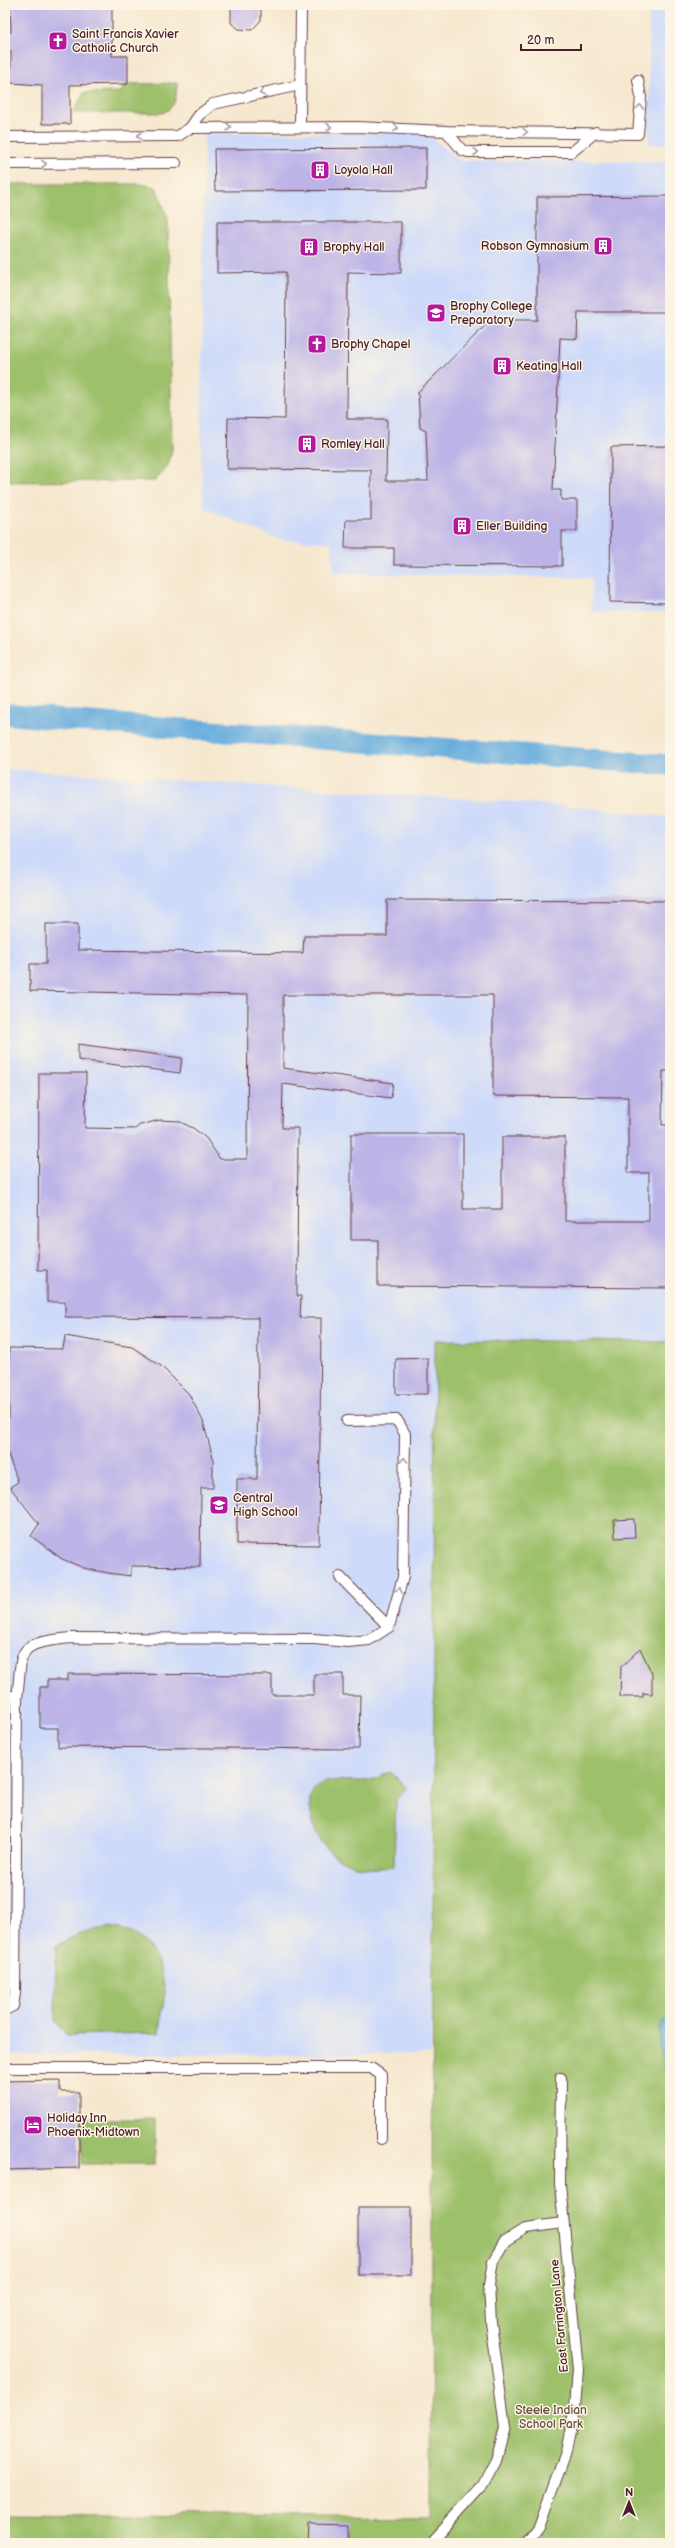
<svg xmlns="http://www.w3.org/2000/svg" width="675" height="2548" font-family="'Balsamiq Sans',sans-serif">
<rect width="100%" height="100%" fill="#fcf5e5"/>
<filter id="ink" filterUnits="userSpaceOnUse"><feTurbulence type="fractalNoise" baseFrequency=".025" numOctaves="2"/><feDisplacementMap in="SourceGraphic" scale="8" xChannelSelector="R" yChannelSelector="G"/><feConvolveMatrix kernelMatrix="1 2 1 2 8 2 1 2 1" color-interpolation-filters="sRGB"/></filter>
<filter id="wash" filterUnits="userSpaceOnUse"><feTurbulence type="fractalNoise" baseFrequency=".012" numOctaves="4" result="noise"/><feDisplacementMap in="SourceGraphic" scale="16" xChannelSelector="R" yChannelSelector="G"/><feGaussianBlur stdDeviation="0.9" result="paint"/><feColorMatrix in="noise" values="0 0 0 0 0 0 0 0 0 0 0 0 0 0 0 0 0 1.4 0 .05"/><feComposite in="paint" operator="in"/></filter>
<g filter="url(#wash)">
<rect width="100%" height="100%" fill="#f6e8cf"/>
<path fill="#cedafa" d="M649 5H670V144H649Z
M204 133H426L461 161H670V613L591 612 592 578 334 573 331 542 281 540 204 508 201 464Z
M5 769 573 806 670 817V1342L435 1340 431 2054 5 2055Z"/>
<path fill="#9dc06a" stroke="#74704a" d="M177 83C176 97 177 107 162 113H75L74 110 84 93 122 92 123 87 129 84Z
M5 184H139L156 187 168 219 172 450 168 465 155 481 5 482Z
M435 1340 670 1342V2543H5V2514L431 2518Z
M391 1772 407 1788 396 1799 394 1866C353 1875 318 1857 311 1814 310 1807 308 1797 313 1790 326 1774 354 1784 371 1780 378 1779 385 1774 391 1772Z
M109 1927C143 1932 160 1951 164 1987 165 2001 161 2019 159 2033L67 2035 55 2022 56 1946 80 1933Z
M82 2119H155V2164H82Z"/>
<path fill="#67adde" stroke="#586684" d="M670 2015V2079C661 2062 651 2028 670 2015Z"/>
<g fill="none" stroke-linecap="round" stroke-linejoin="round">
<path stroke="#67adde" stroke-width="21" d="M5 714 64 720 670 765"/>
</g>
<g id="blocks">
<path fill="#bcb3e7" d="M10 5H112V56H128V84L70 85V124H42V85L11 83V51L5 46V37L11 32Z
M231 5H261V20L252 30 239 29 231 23Z
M426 148V190L215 191 214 149Z
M670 196V312H578L577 339 560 338 553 490H561V500H577V531H562V566L394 565V548H345L346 520H371V470L227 469 228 418 285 419 286 272 217 273V222H401V273L348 272 347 419H387L386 481H428L426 431 420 428 418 392 496 315 507 326 514 320H537V197Z
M670 446V603L610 602 611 447Z
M387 900 670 901V1071H663L662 1125H670V1288L378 1286V1240H351V1134H463V1209H502V1137H565V1221H649V1173H628V1097L493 1096V995H283V1068L393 1083 391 1098 283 1084 282 1128H298L297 1296H301L300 1318H321L319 1545 237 1544V1479H257L258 1318 65 1317V1302H47V1270H38L39 1073H86L85 1128 135 1129 140 1125 160 1120 178 1121 193 1128 206 1138 220 1159H247L248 995 30 991V964H46V924H78V950L303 953 304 936H387Z
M78 1044 182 1058 180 1073 78 1060Z
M65 1336 132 1347 161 1366 189 1394 203 1421 213 1458V1488H201L200 1567 131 1566V1576L108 1573 84 1568 62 1559 31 1536 39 1524 10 1487 18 1482 5 1446V1418H9V1348L63 1349Z
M428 1358V1394H396V1359Z
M634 1519 635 1537 615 1538 614 1520Z
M640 1648 652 1674V1694L643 1693V1697H620L621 1665H624Z
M68 1674 272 1675V1695H314V1674H343V1695H360L359 1749 58 1747V1728H40V1687H47V1680H68Z
M60 2080V2092H79V2168L5 2170V2081Z
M358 2207H411V2275H358Z
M309 2524 349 2525V2543H308Z"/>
</g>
</g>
<g filter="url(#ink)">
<use href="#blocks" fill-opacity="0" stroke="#643d44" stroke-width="1"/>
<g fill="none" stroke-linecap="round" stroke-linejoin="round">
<defs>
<path id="service" d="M300 127 301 5
M190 128 357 127 446 131 638 134 641 97 638 80
M446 131 462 150 468 152H572L596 132
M5 137 178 136 190 128 199 115 213 104 300 85
M5 164 176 163
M340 1577 389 1627
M5 1695 17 1697
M5 2010 13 2006 15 1993 17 1699C23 1648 14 1644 71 1638L314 1639 348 1642 369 1640 389 1627 403 1577 405 1434 397 1420 347 1421
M5 2068H371L381 2075V2139
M430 2543 483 2485 496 2461 505 2427 491 2322 489 2285 493 2261 505 2241 526 2228 563 2223
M527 2543 538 2529 566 2452 575 2407 578 2370 560 2184 561 2078"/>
</defs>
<use href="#service" stroke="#643d44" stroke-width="12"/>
<use href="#service" stroke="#fff" stroke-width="10"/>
</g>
<defs><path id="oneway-chevron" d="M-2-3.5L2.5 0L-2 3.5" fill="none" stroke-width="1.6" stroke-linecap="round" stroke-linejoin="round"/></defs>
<g stroke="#ae9aa0">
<use href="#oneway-chevron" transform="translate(262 93) rotate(167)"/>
<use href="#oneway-chevron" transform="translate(640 107) rotate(-86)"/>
<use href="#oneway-chevron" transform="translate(229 127)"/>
<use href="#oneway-chevron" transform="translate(329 127)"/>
<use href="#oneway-chevron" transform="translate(396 128) rotate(1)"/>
<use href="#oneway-chevron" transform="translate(525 132) rotate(1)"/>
<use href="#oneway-chevron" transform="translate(139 136) rotate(179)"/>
<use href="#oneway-chevron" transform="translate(476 152)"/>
<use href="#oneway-chevron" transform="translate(44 164)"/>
<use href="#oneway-chevron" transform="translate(404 1460) rotate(-90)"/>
<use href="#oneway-chevron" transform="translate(399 1590) rotate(-74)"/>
</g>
</g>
<defs>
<symbol id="church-square" viewBox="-11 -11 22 22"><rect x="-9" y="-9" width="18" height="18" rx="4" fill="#b5179e" stroke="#fcf5e5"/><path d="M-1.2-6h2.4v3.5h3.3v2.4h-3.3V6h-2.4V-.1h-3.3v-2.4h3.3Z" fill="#fff"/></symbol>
<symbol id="building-square" viewBox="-11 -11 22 22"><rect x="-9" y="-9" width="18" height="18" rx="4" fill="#b5179e" stroke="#fcf5e5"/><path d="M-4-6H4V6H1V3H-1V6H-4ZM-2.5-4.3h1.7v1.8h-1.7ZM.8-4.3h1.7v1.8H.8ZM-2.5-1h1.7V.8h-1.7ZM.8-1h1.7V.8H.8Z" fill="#fff"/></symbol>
<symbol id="school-square" viewBox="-11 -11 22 22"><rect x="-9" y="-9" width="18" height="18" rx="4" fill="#b5179e" stroke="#fcf5e5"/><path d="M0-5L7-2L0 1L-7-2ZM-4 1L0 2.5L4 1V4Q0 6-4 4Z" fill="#fff"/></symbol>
<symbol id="hotel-square" viewBox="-11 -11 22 22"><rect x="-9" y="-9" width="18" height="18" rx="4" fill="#b5179e" stroke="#fcf5e5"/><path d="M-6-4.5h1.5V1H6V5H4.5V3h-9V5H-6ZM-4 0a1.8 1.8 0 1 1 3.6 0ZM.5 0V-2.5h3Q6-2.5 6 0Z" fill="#fff"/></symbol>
</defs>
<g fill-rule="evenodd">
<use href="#church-square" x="47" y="30" width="22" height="22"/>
<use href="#building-square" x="309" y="159" width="22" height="22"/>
<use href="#building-square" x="592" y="235" width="22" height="22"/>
<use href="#building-square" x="298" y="236" width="22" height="22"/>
<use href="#school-square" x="425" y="302" width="22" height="22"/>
<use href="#church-square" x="306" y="333" width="22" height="22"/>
<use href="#building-square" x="491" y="355" width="22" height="22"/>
<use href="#building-square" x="296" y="433" width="22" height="22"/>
<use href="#building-square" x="451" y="515" width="22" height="22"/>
<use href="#school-square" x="208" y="1494" width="22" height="22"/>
<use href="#hotel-square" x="22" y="2114" width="22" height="22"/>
</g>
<g text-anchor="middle" stroke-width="3" stroke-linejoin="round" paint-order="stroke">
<g font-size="12" fill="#4a1f2b" stroke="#fcf5e5" text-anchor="start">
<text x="72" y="38">Saint Francis Xavier<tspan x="72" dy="14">Catholic Church</tspan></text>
<text x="334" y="174">Loyola Hall</text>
<text x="589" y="250" text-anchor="end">Robson Gymnasium</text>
<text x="323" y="251">Brophy Hall</text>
<text x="450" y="310">Brophy College<tspan x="450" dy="14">Preparatory</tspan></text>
<text x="331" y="348">Brophy Chapel</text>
<text x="516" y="370">Keating Hall</text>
<text x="321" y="448">Romley Hall</text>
<text x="476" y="530">Eller Building</text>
<text x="233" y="1502">Central<tspan x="233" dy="14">High School</tspan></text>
<text x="47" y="2122">Holiday Inn<tspan x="47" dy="14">Phoenix-Midtown</tspan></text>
</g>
<g font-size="12" fill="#4a1f2b" stroke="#fcf5e5">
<text transform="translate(559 2316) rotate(-95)" y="4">East Farrington Lane</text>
</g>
<g font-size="12" fill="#634f3e" stroke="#fcf5e5">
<text x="551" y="2414">Steele Indian<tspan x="551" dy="14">School Park</tspan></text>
</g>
</g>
<rect width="675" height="2548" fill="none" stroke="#fcf5e5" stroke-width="20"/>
<g transform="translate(629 2502)" stroke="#fcf5e5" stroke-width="3" paint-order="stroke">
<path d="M0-3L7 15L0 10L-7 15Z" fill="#4a1f2b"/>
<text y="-6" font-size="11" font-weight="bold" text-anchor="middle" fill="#4a1f2b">N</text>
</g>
<path d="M521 44v6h60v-6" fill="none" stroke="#4a1f2b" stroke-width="2"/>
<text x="527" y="44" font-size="12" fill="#4a1f2b" stroke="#fcf5e5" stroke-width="3" paint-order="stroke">20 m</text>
</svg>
